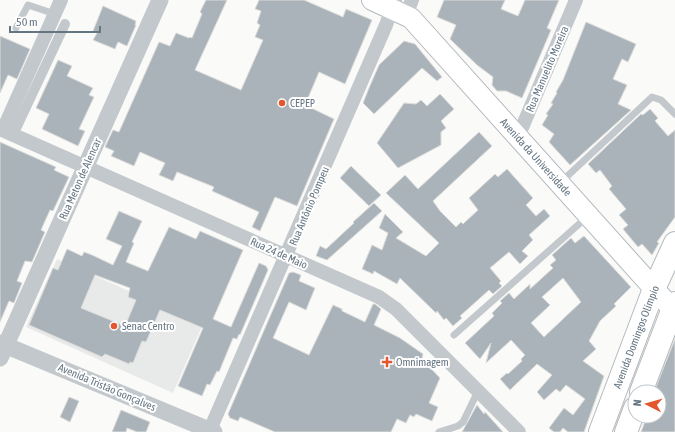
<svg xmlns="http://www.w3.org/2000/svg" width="675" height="432" font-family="'Asap Condensed',sans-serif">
<rect width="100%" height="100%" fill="#fafaf8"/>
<path fill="#e8e9e9" d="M57 259 203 324 173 393 26 327Z"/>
<path fill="#aab3b9" stroke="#dcdcda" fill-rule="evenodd" d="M206 0H227L195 70 241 90 263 40 255 37 260 25 257 23 261 11 255 9 259 0H304L343 17 346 9 372 20 345 84 319 72 305 105 334 119 297 206 275 197 260 231 252 227 259 212 212 191 214 187 177 172 173 181 159 175 165 163 140 152 134 166 111 156 114 151 105 147 113 130 119 132 159 42 170 46 176 33 189 38 190 37 192 38 202 14 200 12Z
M444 0H505L501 9 518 16 525 0H559L547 28 551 30 522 98 506 91H497L492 85 493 77 477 65 450 39 456 25 437 17Z
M103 6 136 21 135 25H136L127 46 118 42 115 49 93 40 97 33 93 31Z
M586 22 636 44 628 62 622 59 613 79 627 85 618 104 631 110 570 165 549 142 554 134 542 125 548 115 546 114 553 104 551 103 557 93 556 92 563 80Z
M0 36 30 49 17 79 8 75 0 93Z
M404 41 415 44 442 77 437 81 422 68 374 114 363 103 369 88 379 65Z
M58 60 72 66 67 76 93 88 89 95 94 97 79 129 85 131 78 146 42 129 49 114 36 108Z
M440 94 454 109 441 121 446 128 441 132V145L398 168 377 143 404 103 416 104 421 100 427 106Z
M650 109 658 118 655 121 668 136 675 130V217L657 242 659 243 652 255 642 244 638 247 623 229 628 225 619 215 626 209 609 189 612 186 600 170 596 173 588 164 641 114 643 115Z
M479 132 492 146 433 201 440 211 456 227 461 222 463 224 478 210 469 198 495 174 498 177 507 169 533 198 526 205 536 216 544 209 550 216 529 235 533 240 522 251 528 256 520 264 509 252 490 268 501 281 499 283 502 286 493 294 489 290 460 316 462 318 453 326 446 318 444 320 437 311 436 313 400 278 397 284 374 271 373 274 362 269 372 245 382 250 388 233 379 228 385 214 403 232 396 238 426 256 439 243 386 193 405 175 418 189Z
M0 142 56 167 54 170 69 177 53 211 50 210 41 230 45 232 32 262 25 261 17 281 22 283 14 303 9 301 0 322Z
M351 166 381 195 369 206 340 178Z
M374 203 382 211 327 260 316 256 320 246 326 249 354 223 353 222Z
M119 211 142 221 132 242 134 243 126 262 148 271 169 227 196 239 200 231 243 250 213 319 231 327 259 263 266 266 268 270 240 335 239 334 237 339 233 338 219 372 217 371 210 385 207 384 202 396 178 386 203 328 160 310 146 342 142 341 133 363 130 362 129 364 105 354 102 357 29 325 53 268 58 270 67 249 82 256 84 252 92 255 113 265 122 246 106 239ZM95 275 130 288 128 297 136 300 125 326 81 308Z
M584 236 631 287 614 304 616 306 600 321 589 341 596 349 583 361 604 376 584 432H568L563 428 560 432H554L549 428 564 408 573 415 585 399 566 385 560 392 556 389 544 400 537 392 552 375 537 364 510 390 500 379 507 373 508 374 522 361 521 359 525 355 511 340 486 363 491 343 480 359 465 343 494 316 492 313 502 303 500 301 509 293 514 299 530 284V289L553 268 550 265 556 260 552 255 571 238 575 243ZM563 278 581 302 544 337 531 323 550 305 542 297Z
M293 272 301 275 299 281 315 288 306 310 289 302 273 338 309 355 333 305 342 309V311L365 322 373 304H375L381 309 374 325 400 338 423 354 422 359 440 378 429 403 438 407 432 421 416 414 414 417 410 415 406 423 397 419 391 432H275L240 417 238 421 230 418 228 414 265 328 289 273Z
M675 339V432H641L647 416H659V392H654Z
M69 397 79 401 70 422 60 417Z
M477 405 484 414 485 412 503 432H462Z
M121 410 150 422 146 432H137L127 428 126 432H112Z"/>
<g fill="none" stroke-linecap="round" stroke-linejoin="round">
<defs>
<path id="secondary" d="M372 0 411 18 675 312"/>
<path id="primary" d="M641 392 675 303
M600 432 654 289 675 243
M626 432 635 408"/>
</defs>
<use href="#secondary" stroke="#b3babf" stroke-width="22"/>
<use href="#primary" stroke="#b5babe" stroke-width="24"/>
<path stroke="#c3c8cc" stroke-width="7" d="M16 28 28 5 55 14
M561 182 652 97 661 100 675 114
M454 335 587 217
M439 432 458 426 463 422 478 391"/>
<path stroke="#c3c8cc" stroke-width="10" d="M13 135 65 24"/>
<path stroke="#c3c8cc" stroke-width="14" d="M406 15 412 0
M0 129 379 297 396 309 519 432
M3 130 61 0
M518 137 576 0
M209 432 386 25 395 0"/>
<path stroke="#c3c8cc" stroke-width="17" d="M0 343 214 432
M0 358 160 0"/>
<use href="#secondary" stroke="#fff" stroke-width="20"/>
<use href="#primary" stroke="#fff" stroke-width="22"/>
</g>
<g fill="#e4572e" stroke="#fff" stroke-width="1.5">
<circle cx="282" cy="103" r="4"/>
<circle cx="114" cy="326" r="4"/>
<path d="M385 356h4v4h4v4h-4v4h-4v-4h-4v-4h4z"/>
</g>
<g text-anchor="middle" stroke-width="4" stroke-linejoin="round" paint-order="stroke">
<g font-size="11" fill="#657683" stroke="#fff">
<text transform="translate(547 69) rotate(-67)" y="4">Rua Manuelito Moreira</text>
<text transform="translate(536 157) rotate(48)" y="4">Avenida da Universidade</text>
<text transform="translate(80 179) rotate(-66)" y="4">Rua Meton de Alencar</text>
<text transform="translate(309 206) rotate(-67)" y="4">Rua Antônio Pompeu</text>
<text transform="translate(279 253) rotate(24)" y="4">Rua 24 de Maio</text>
<text transform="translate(636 337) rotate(-69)" y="4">Avenida Domingos Olímpio</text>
<text transform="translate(107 387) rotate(23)" y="4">Avenida Tristão Gonçalves</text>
</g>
<g font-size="11" fill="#657683" stroke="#fff" text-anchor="start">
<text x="290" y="107">CEPEP</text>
<text x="122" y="330">Senac Centro</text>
<text x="396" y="366">Omnimagem</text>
</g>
</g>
<g transform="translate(647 404) rotate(276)"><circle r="19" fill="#ffffff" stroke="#c1c8cd"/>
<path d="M0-3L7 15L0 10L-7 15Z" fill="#e4572e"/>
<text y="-6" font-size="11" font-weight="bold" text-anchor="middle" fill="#657683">N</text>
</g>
<path d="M10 26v6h90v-6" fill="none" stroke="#657683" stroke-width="2"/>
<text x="16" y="26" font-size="12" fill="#657683" stroke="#ffffff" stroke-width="3" paint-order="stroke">50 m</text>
</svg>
